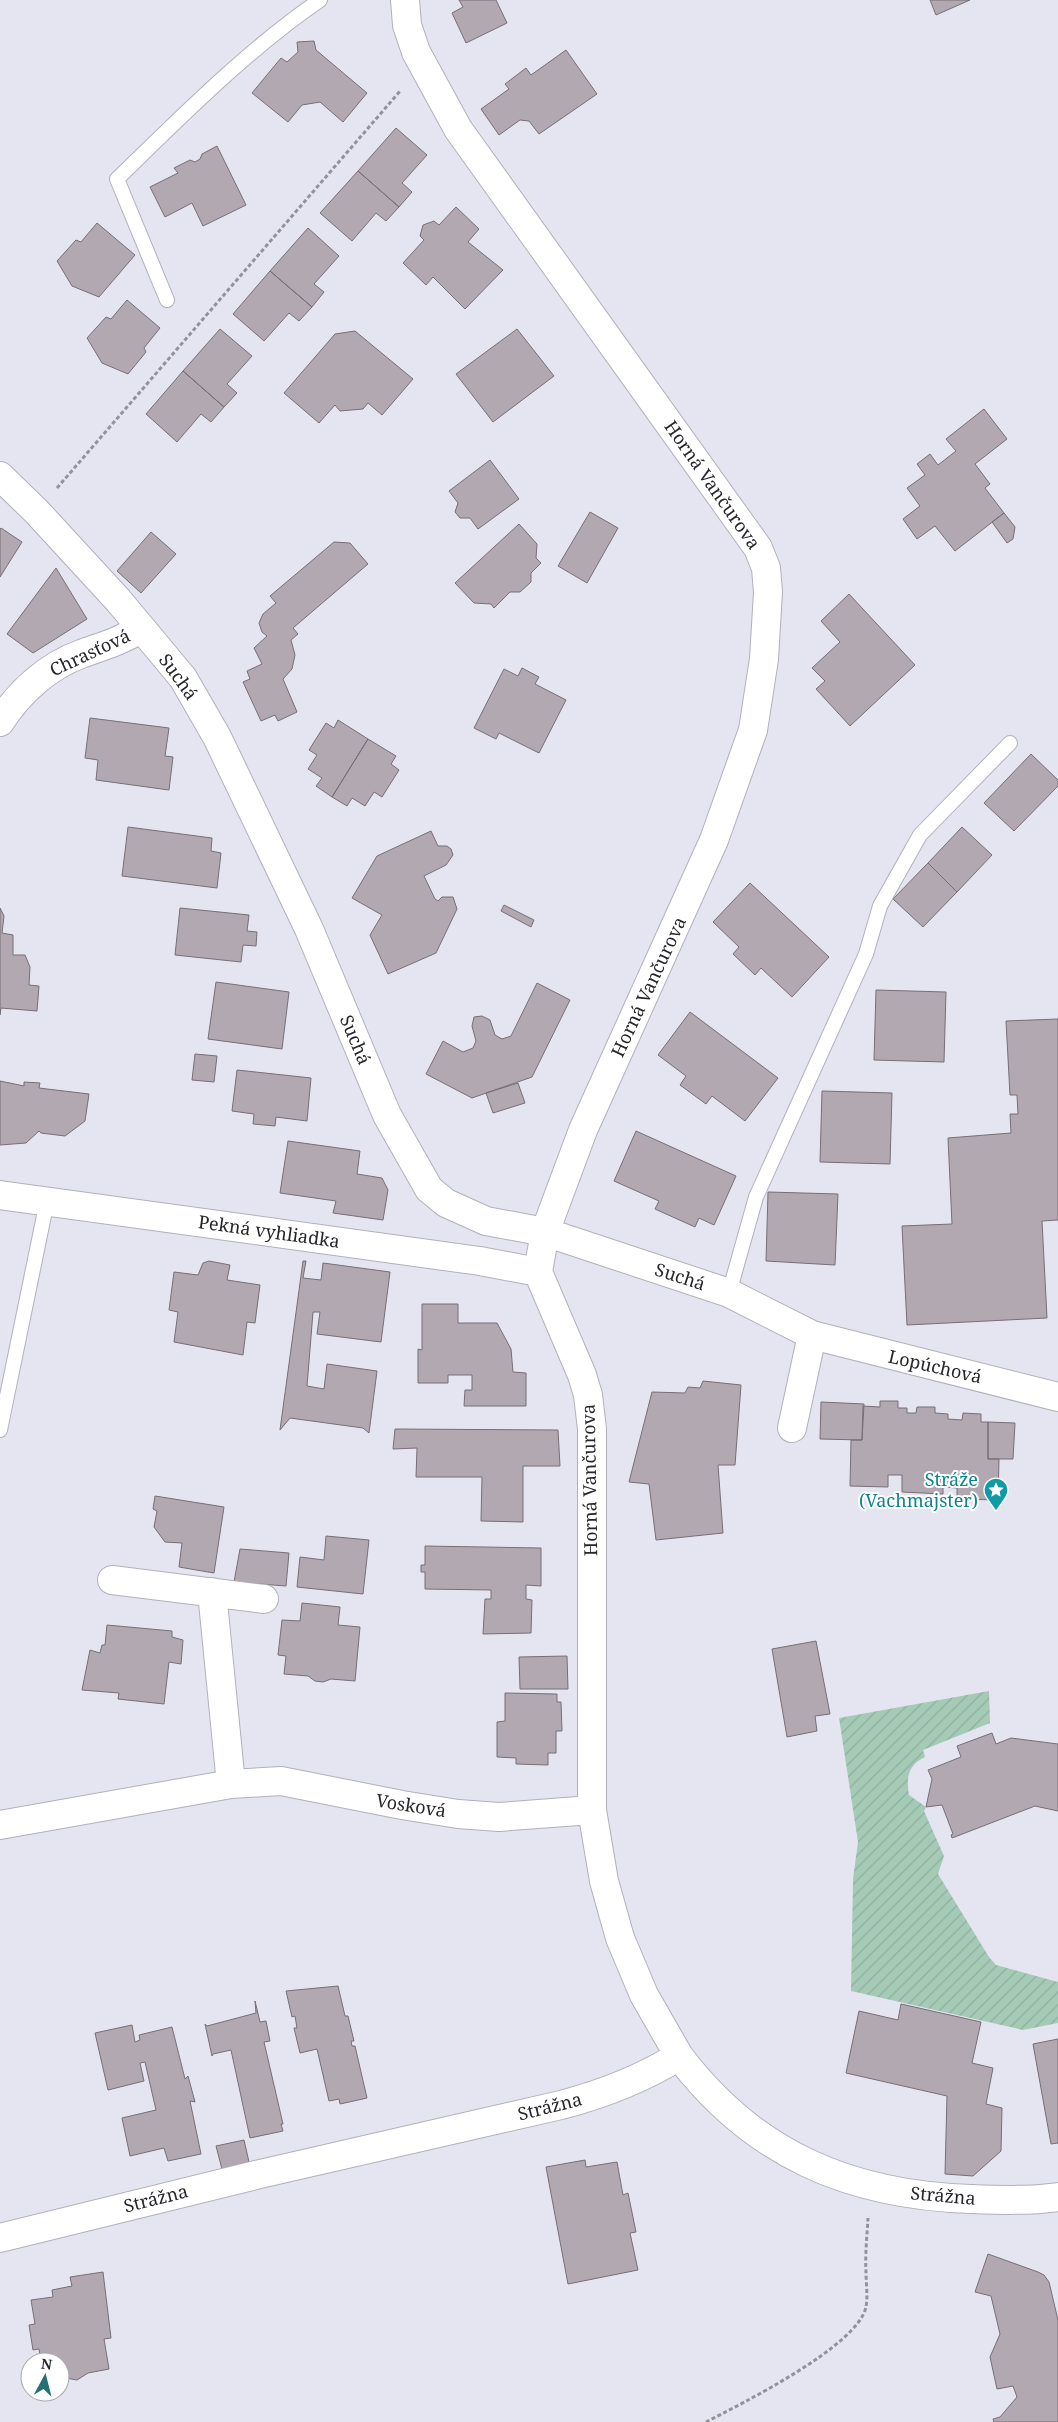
<svg xmlns="http://www.w3.org/2000/svg" width="1058" height="2422" font-family="'Noto Serif',serif">
<defs>
<pattern id="garden-furrows" width="10" height="10" patternUnits="userSpaceOnUse" patternTransform="scale(1.25)"><rect width="10" height="10" fill="#a5cbb7"/><path d="M-1 1l2-2M0 10L10 0M9 11l2-2" fill="none" stroke="#8eae9e"/></pattern>
</defs>
<rect width="100%" height="100%" fill="#e5e5f1"/>
<path fill="url(#garden-furrows)" d="M989 1691 990 1723 923 1750 925 1757C908 1765 906 1778 909 1795L926 1807 924 1811 944 1856 938 1874 989 1957 996 1965 1058 1982V2023L1023 2030 851 1991 853 1879 858 1842 839 1718Z"/>
<path fill="#b1a8b1" stroke="#776e76" d="M459 0H496L507 23 466 43 452 13 463 7Z
M930 0H970L936 15Z
M314 41 316 50 367 93 343 122 320 102 302 105 288 122 252 93 281 58 287 62 298 52 297 42Z
M566 50 597 94 539 134 529 121 520 120 499 135 481 109 509 89 505 84 526 68 531 75Z
M396 128 427 155 402 183 412 192 399 207 358 171Z
M217 146 246 205 203 226 192 203 165 217 150 187 178 173 174 168 190 160 195 162 200 159 202 154Z
M358 171 399 207 386 221 376 213 352 241 320 213Z
M456 207 479 229 468 242 503 270 465 309 433 277 426 285 403 263 424 240 420 236 423 225 434 221 439 225Z
M97 223 135 255 99 297 72 286 57 261 76 240 81 242Z
M308 228 339 256 314 284 324 292 312 307 270 271Z
M270 271 312 307 299 321 289 313 264 341 233 314Z
M127 300 160 328 144 348 146 352 128 374 102 363 87 338 106 317 111 319Z
M220 329 252 356 227 384 237 393 224 407 183 371Z
M517 329 554 376 493 422 456 374Z
M355 331 413 379 382 415 368 403 363 409 340 411 335 405 319 423 284 393 335 334Z
M183 371 224 407 211 422 201 414 177 442 146 414Z
M984 409 1007 439 975 464 990 484 985 488 1004 513 955 551 935 526 917 539 903 519 920 506 907 488 925 475 917 464 930 454 938 465 956 451 946 439Z
M490 460 519 499 478 529 470 518H460L455 512 458 503 449 491Z
M590 512 618 528 587 583 558 566Z
M1004 513 1015 527 1013 539 1007 543 992 522Z
M519 524 537 544 536 558 541 563 531 573V582L520 592H510L494 608 491 604 474 603 455 583Z
M1 528 22 542 0 577V529Z
M151 532 176 554 141 593 117 571Z
M334 542 350 543 368 564 293 628 298 634 291 640 295 655 292 669 283 679 297 712 278 721 275 715 261 721 243 682 250 679 247 671 262 664 254 648 267 636 262 632 259 623 263 614 276 603 270 596Z
M56 568 87 619 33 653 7 634Z
M849 594 915 665 850 726 816 689 825 681 812 668 840 642 821 621Z
M522 668 539 677 535 684 566 700 539 753 499 733 496 739 474 728 504 669 518 676Z
M90 718 169 728 165 756 173 757 169 790 96 780 98 760 85 758Z
M338 720 368 739 332 797 316 786 322 778 308 769 317 755 309 750 326 723 334 728Z
M368 739 396 756 391 764 399 770 382 797 374 792 365 806 352 798 347 806 332 797Z
M1031 754 1058 780V786L1014 831 984 803Z
M128 827 212 838 211 851 221 853 217 888 122 876Z
M962 827 992 855 957 892 928 863Z
M431 831 438 846H447L451 849 453 855 446 865 424 876 435 899 438 901 442 897H453L457 909 436 953 388 974 370 935 382 915 352 898 377 856Z
M928 863 957 892 923 927 893 899Z
M750 883 829 957 792 997 761 968 755 975 733 954 739 947 713 922Z
M504 905 534 920 531 927 501 911Z
M0 908 4 916 2 933 13 935V955H25L30 967 29 985 39 986 37 1011 1 1008 0 1015Z
M180 908 249 915 247 931 257 932 256 946 243 945 241 962 175 955Z
M216 982 289 992 282 1049 208 1039Z
M537 983 570 1000 532 1077 472 1098 426 1074 443 1041 463 1052 473 1048 476 1041 472 1026 474 1017 482 1016 490 1020 495 1035 502 1039 511 1036Z
M876 990 946 992 944 1062 874 1060Z
M690 1012 778 1078 745 1121 712 1096 706 1104 680 1085 686 1076 658 1055Z
M1058 1019V1220L1042 1221 1047 1318 907 1325 902 1226 952 1224 948 1138 1011 1133 1010 1114H1018L1017 1095H1010L1006 1021Z
M195 1054 217 1056 214 1082 192 1080Z
M237 1070 311 1078 307 1121 276 1117 275 1126 253 1124 254 1114 232 1111Z
M0 1081 24 1086V1082L40 1083 39 1088 89 1094 85 1121 65 1136 41 1133 39 1131 26 1143 0 1145Z
M518 1083 525 1103 493 1113 486 1093Z
M822 1091 892 1093 890 1164 820 1162Z
M636 1131 736 1176 714 1225 699 1218 695 1227 655 1209 659 1201 614 1181Z
M288 1141 360 1151 357 1174 382 1178 388 1190 383 1220 333 1213 336 1201 280 1193Z
M768 1192 838 1194 835 1265 766 1261Z
M209 1261 230 1265 227 1280 260 1285 255 1323 247 1322 243 1355 174 1342 178 1312 169 1310 174 1272 198 1275 203 1263Z
M303 1261H306L303 1278 321 1280 323 1263 390 1272 381 1342 317 1334 320 1312H313L307 1386 324 1389 327 1364 377 1371 369 1433 363 1428 290 1418 280 1430Z
M422 1304H458V1323H497L511 1349 513 1372 526 1373V1406H464L465 1390H472V1375H448V1383H418V1349L422 1350Z
M703 1381 741 1385 735 1465H718L723 1533 656 1540 649 1484 629 1482 652 1392 685 1393 688 1387 700 1388Z
M880 1401H898V1408H907V1413H916L917 1407H935V1413L948 1414V1419L962 1420 963 1413 981 1414V1422H988V1459H999L998 1500 957 1499V1488L943 1487V1494L902 1492V1475H888V1487L850 1486 851 1440H862L863 1406 880 1407Z
M821 1402 864 1404 862 1440 820 1439Z
M988 1422 1015 1423 1013 1459H988Z
M395 1429 558 1430 560 1466H523V1522L481 1521 482 1477H416L417 1448 393 1449Z
M155 1496 224 1507 214 1573 179 1567 182 1543 165 1542 154 1527 157 1511 153 1509Z
M326 1536 369 1540 363 1594 297 1587 300 1557 324 1560Z
M425 1546 541 1548V1586L526 1585V1599L532 1600 531 1633 483 1634 485 1599H491V1590L425 1589V1572H421V1565H425Z
M240 1549 289 1553 286 1586 234 1582Z
M302 1603 340 1607 338 1625 360 1627 355 1681 331 1679 323 1682 315 1681 308 1676 284 1674 286 1656 278 1655 282 1620 300 1621Z
M107 1625 172 1631V1637L183 1640 181 1664 169 1662 164 1704 118 1699 119 1693 82 1690 90 1650 100 1653 102 1645H105Z
M816 1641 830 1714 815 1716 817 1731 787 1737 772 1649Z
M567 1656 568 1689H520L519 1657Z
M505 1693 557 1694V1702H561L562 1731H556V1753H548V1765L516 1764V1758L497 1757V1722L505 1721Z
M992 1733 996 1744 1011 1738 1058 1744V1811L1035 1806 952 1838 951 1835 953 1834 942 1805 926 1807 932 1779 928 1770 961 1757 957 1746Z
M338 1986 345 2016H348L354 2041H351L352 2046H355L367 2098 340 2104 339 2099 329 2101 317 2049 300 2053 294 2028H297L295 2016 292 2017 286 1991Z
M255 2001 260 2022 266 2021 270 2041 264 2042 283 2124H281L283 2131 250 2138 231 2050 213 2054 212 2056 205 2024 207 2026 256 2013Z
M901 2004 981 2022 972 2063 993 2068 986 2104 1002 2108 1001 2151 973 2176 945 2174 947 2096 846 2073 859 2011 898 2020Z
M132 2025 135 2042 140 2040 139 2035 172 2027 185 2079 188 2076 195 2102 190 2101 201 2154 168 2161 164 2148 130 2156 122 2118 156 2110 145 2062 140 2063 144 2081 108 2090 95 2033Z
M1058 2039V2143L1051 2144 1033 2044Z
M244 2140 249 2162 222 2169 216 2146Z
M585 2160 586 2167 617 2162 623 2195 628 2193 636 2232 630 2233 638 2270 568 2284 546 2167Z
M988 2254 1038 2272 1044 2275 1049 2282 1058 2320V2422H994L993 2419 1000 2417 1017 2397 1013 2386 997 2389 990 2357 1000 2334 991 2296 975 2292Z
M103 2272 111 2338 104 2339 109 2369 88 2373 77 2380 60 2377V2362H41L39 2349 33 2350 29 2325 35 2324 31 2300 53 2297 52 2290 72 2286 70 2277Z"/>
<g fill="none" stroke-linecap="round" stroke-linejoin="round">
<defs>
<path id="service" d="M167 300 117 179C182 116 246 51 320 0
M729 1293 756 1197 866 954 880 906 920 835 1010 743
M0 1430 47 1201"/>
<path id="minor" d="M405 0 407 25 416 52 458 129 758 548 766 568 768 592 764 659 753 730 714 840 583 1130 545 1232 538 1272 582 1375 588 1395 592 1429V1810L604 1881 620 1938 644 1995 679 2056
M0 476 37 512 118 600 183 678 217 737 309 929 387 1115 429 1189 446 1203 486 1221 545 1232 729 1293 812 1335 792 1428
M0 722C19 692 48 666 81 654 103 646 122 641 141 628
M0 1195 480 1261 538 1272
M812 1335 1058 1397
M112 1580 264 1599
M212 1592 231 1784
M0 1825 231 1784 281 1781 402 1805 458 1814 499 1817 592 1810
M0 2238 260 2174 561 2105C603 2094 642 2079 679 2056 753 2154 849 2195 971 2199 1000 2200 1029 2201 1058 2197"/>
</defs>
<use href="#service" stroke="#b1b0bc" stroke-width="16"/>
<use href="#minor" stroke="#b1b0bc" stroke-width="30"/>
<path stroke="#92929b" stroke-width="3" stroke-dasharray="4 2.5" stroke-linecap="butt" d="M57 488 401 90
M706 2422C741 2404 858 2346 866 2307 868 2296 866 2283 866 2272 865 2254 867 2236 868 2218"/>
<use href="#service" stroke="#fff" stroke-width="14"/>
<use href="#minor" stroke="#fff" stroke-width="28"/>
</g>
<defs>
<symbol id="sight-pin" viewBox="-11 -11 22 30"><path d="M0 17L-7.5 6A9.5 9.5 0 1 1 7.5 6Z" fill="#0f9aa8" stroke="#fff"/><path d="M0-6L1.8-2.2L6-1.7L2.9 1.2L3.7 5.4L0 3.3L-3.7 5.4L-2.9 1.2L-6-1.7L-1.8-2.2Z" fill="#fff"/></symbol>
</defs>
<g fill-rule="evenodd">
<use href="#sight-pin" x="982" y="1476" width="28" height="38"/>
</g>
<g text-anchor="middle" stroke-width="4" stroke-linejoin="round" paint-order="stroke">
<g font-size="18" fill="#27272b" stroke="#fff">
<text transform="translate(712 485) rotate(55)" y="6">Horná Vančurova</text>
<text transform="translate(90 653) rotate(-25)" y="6">Chrasťová</text>
<text transform="translate(178 677) rotate(54)" y="6">Suchá</text>
<text transform="translate(649 987) rotate(-65)" y="6">Horná Vančurova</text>
<text transform="translate(355 1040) rotate(67)" y="6">Suchá</text>
<text transform="translate(269 1232) rotate(8)" y="6">Pekná vyhliadka</text>
<text transform="translate(680 1277) rotate(18)" y="6">Suchá</text>
<text transform="translate(935 1367) rotate(13)" y="6">Lopúchová</text>
<text transform="translate(590 1480) rotate(-91)" y="6">Horná Vančurova</text>
<text transform="translate(411 1806) rotate(9)" y="6">Vosková</text>
<text transform="translate(550 2107) rotate(-14)" y="6">Strážna</text>
<text transform="translate(943 2196) rotate(5)" y="6">Strážna</text>
<text transform="translate(156 2199) rotate(-14)" y="6">Strážna</text>
</g>
<g font-size="18" fill="#0d838f" stroke="#fff" text-anchor="end">
<text x="978" y="1486">Stráže<tspan x="978" dy="21">(Vachmajster)</tspan></text>
</g>
</g>
<g transform="translate(45 2377) rotate(7)"><circle r="24" fill="#ffffff" stroke="#a9a9aa"/>
<path d="M0-4L9 19L0 12L-9 19Z" fill="#257074"/>
<text y="-8" font-size="14" font-weight="bold" text-anchor="middle" fill="#27272b">N</text>
</g>
</svg>
